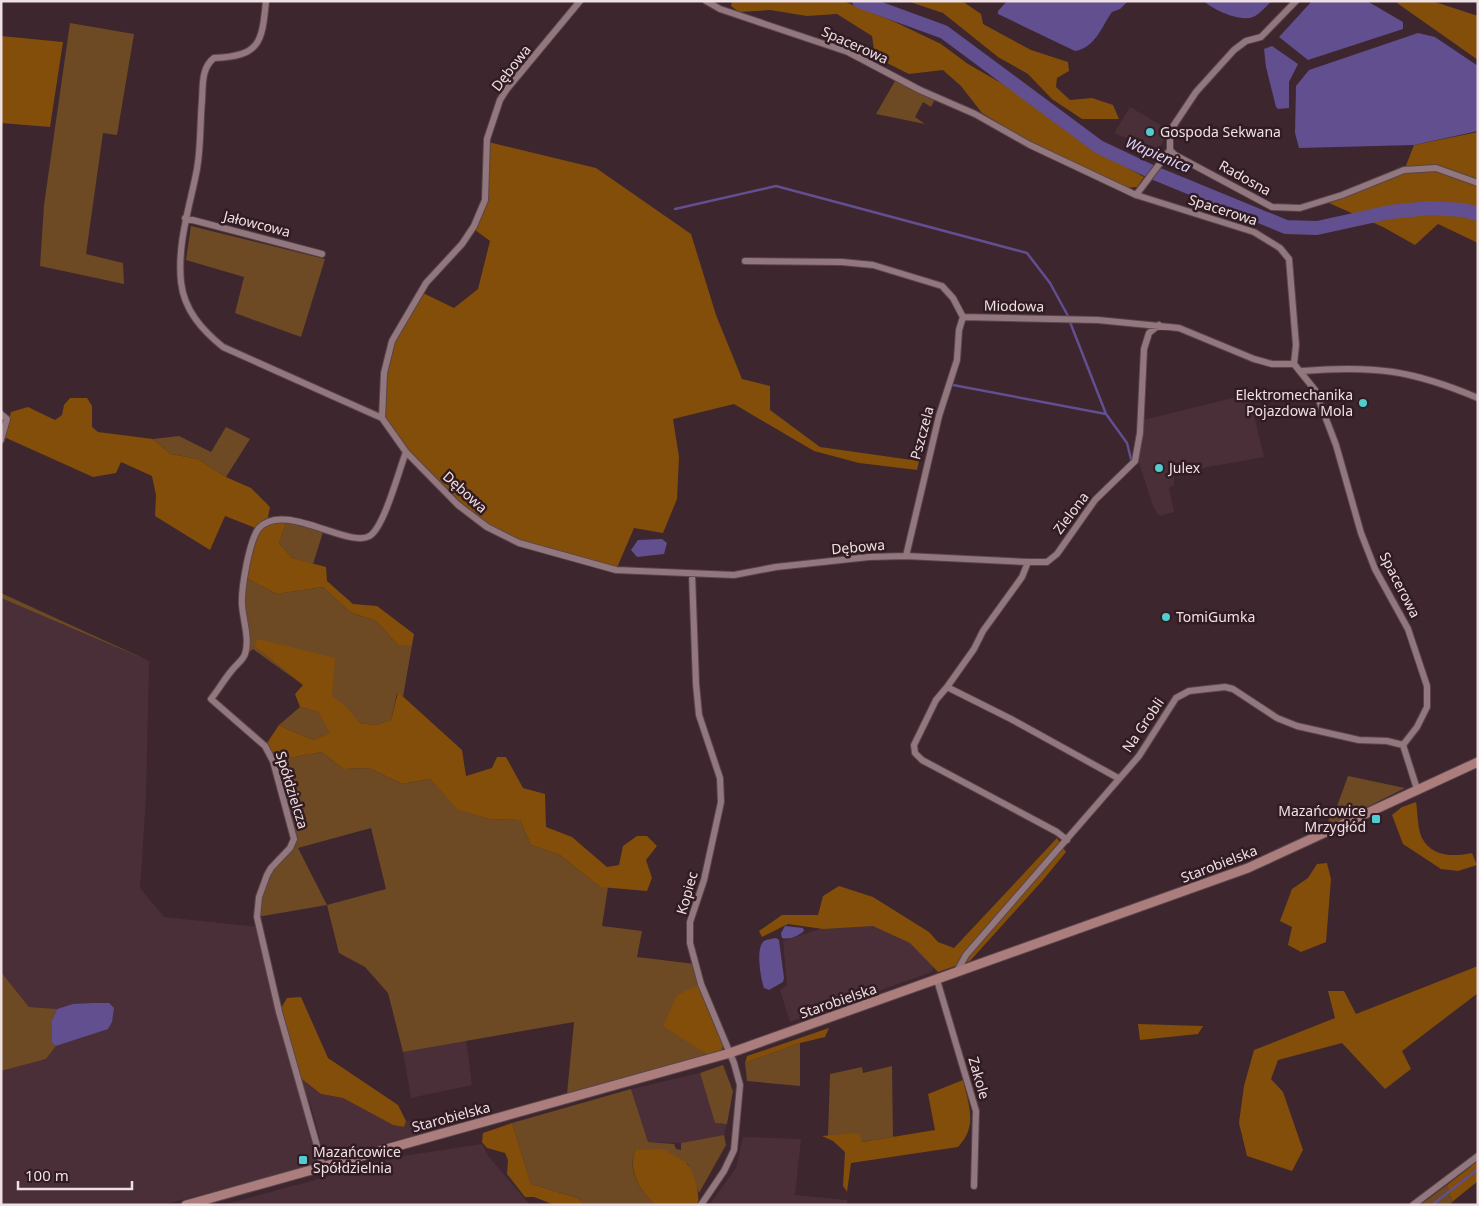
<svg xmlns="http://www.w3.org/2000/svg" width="1479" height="1206" font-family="'Noto Sans',sans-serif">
<rect width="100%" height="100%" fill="#3d262d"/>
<path fill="#4b2f38" d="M1130 107 1169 130 1158 151 1114 133Z
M1249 394 1264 457 1174 473V485L1169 488 1174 512 1159 516 1153 506 1138 460 1142 444 1143 420Z
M1 598 149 661 146 797 140 888 164 917 258 927 317 1164 162 1205H1V1071L46 1059 56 1046 84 1037 74 1004 57 1009 29 1007 1 972Z
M870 924 914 943 934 962 932 972 790 1022 780 990 787 985 783 941 829 926Z
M466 1040 472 1085 411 1098 403 1052Z
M700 1073 715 1123 727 1124 724 1135 681 1143 648 1142 631 1089Z
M298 1076 321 1094 343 1098 393 1125 404 1127 406 1121 414 1120 416 1135 331 1158 324 1155 311 1106Z
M743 1137 801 1139 795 1195 847 1200V1205H709L736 1168Z
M482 1144 489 1157 530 1205H223L403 1156Z"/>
<path fill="#6d4a24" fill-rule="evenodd" d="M70 23 134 34 117 135 103 133 86 254 123 263 124 284 40 266 44 205Z
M895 81 935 99 931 107 923 102 915 117 925 124 876 114Z
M191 226 325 259 301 337 235 313 244 277 186 260Z
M226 427 250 439 226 477 198 459 171 454 153 439 179 436 211 452Z
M287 520 324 529 313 564 292 558 279 543Z
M244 577 277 594 323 587 350 612 376 621 398 645H412L403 697 397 693 391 720 376 725 358 723 347 707 254 646 303 685 253 649 245 656Z
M1 593 149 661 1 598Z
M300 707 318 712 331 733 313 740 279 725Z
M322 752 343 769 369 768 402 784 430 779 459 810 489 819 520 820 531 845 560 855 600 887H608L602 926 642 931 637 957 695 964 701 984 692 1043 708 1055 567 1094 574 1022 403 1052 388 993 365 967 339 953 327 905 257 917 267 875 294 839 273 761ZM371 828 386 889 327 905 298 848Z
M1348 776 1405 788 1331 825 1327 823 1337 806Z
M1 972 29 1007 57 1009 52 1020V1043L56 1046 46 1059 1 1071Z
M800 1043V1086L747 1081 745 1063Z
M723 1065 733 1091 727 1124 715 1123 700 1073Z
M892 1066 893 1137 861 1142 828 1136 830 1074 862 1067 863 1073Z
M631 1089 648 1142 674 1144 676 1149 681 1150V1143L724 1135 726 1145 699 1193 688 1164 635 1150C627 1173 640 1189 655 1205H584L578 1198 531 1184 512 1123Z
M1447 1185 1452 1202 1449 1205H1420Z"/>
<path fill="#824e0a" d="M732 1H843L895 22 941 44 968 64 1015 91 1089 146 1144 177 1137 187 1125 188 1030 142 982 113 961 86 943 70 909 74 875 57 872 36 837 14 807 16 770 10 739 12 731 6Z
M907 1H962L981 14 983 24 1031 50 1068 62 1069 71 1057 78 1056 87 1070 100 1092 98 1113 105 1119 119H1082L1052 99 1028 74 998 57 943 13Z
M1398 1H1432L1478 16V60L1397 3Z
M1 36 63 42 50 127 1 123Z
M1478 132V243L1438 224 1415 245 1383 227 1329 203 1403 173 1414 145Z
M488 142 596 168 691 234 716 315 742 379 770 386V410L820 447 919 461 917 470 859 463 814 451 734 404 673 419 679 457 677 499 663 533 634 528 616 570 519 543 487 527 458 505 406 452 382 418 386 373 394 342 423 293 454 308 478 289 490 241 475 230 488 200Z
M70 398H87L92 406V427L98 432 153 439 171 454 198 459 226 477 251 488 270 507 267 522 287 520 279 543 292 558 326 567 327 581 353 604 377 606 414 634 412 645H398L376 621 350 612 323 587 277 594 244 577 258 529 225 516 210 550 155 516 156 495 152 476 121 462 116 473 93 477 4 437 11 412 28 407 55 420 62 415 64 405Z
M258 639 335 658 332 696 347 707 359 723 376 725 391 720 398 692 462 750 466 776 492 768 497 757H506L523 788 545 794 546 827 572 837 607 867 619 865 623 846 637 836H647L657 846 646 860 652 878 647 891 600 887 560 855 531 845 520 820 489 819 458 810 430 779 402 784 369 768 343 769 322 752 273 761 265 746 279 725 313 740 330 733 318 712 300 707 295 694 303 685 254 646Z
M1416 802C1418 812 1417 828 1422 838 1432 857 1454 857 1472 853L1477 865 1458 871 1441 869 1403 844 1392 815 1402 807Z
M1057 838 1066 852 1043 880 970 961 938 972 910 943 873 926 823 929 788 924 762 937 759 931 782 915H818L823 896 839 886 873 897 929 932 938 942 954 948Z
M1327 863 1331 879 1326 942 1301 952 1288 945 1292 927 1280 921 1292 889 1308 878 1317 864Z
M1478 966V993L1402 1051 1411 1069 1385 1089 1342 1043 1278 1060 1271 1079 1283 1092 1303 1150 1292 1171 1247 1156 1239 1123 1244 1086 1254 1050 1335 1018 1328 991H1344L1356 1014Z
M701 984 723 1046 722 1050 708 1055 663 1026 677 995Z
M301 997 328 1058 398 1105 406 1121 404 1127 393 1125 343 1098 321 1094 298 1076 279 1012 287 998Z
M1138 1024 1203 1026 1198 1034 1140 1040Z
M829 1028 825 1037 800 1043 745 1063 747 1056Z
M963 1080C969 1106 978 1126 958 1147L851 1163 847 1192 843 1186 845 1152 833 1141 822 1136 859 1133 862 1142 935 1130 928 1094Z
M512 1123 531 1184 578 1198 584 1205H555L534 1197H525L507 1174 508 1160 505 1153 487 1148 482 1142 483 1133Z
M663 1149C670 1154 681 1158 687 1164 693 1169 702 1198 697 1205H655C639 1189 628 1172 635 1150Z
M1478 1161V1181L1452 1202 1447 1185Z"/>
<path fill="#614f8f" d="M1007 1H1128L1120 9 1112 12C1102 26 1095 48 1075 51L998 14V11Z
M1204 1H1272C1266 6 1260 14 1253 17 1240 22 1213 10 1204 1Z
M1312 1H1367L1403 22V29L1308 60 1279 37Z
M1418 33 1435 37 1478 66V131L1414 145 1299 148 1295 133 1296 86 1309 70Z
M1272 46 1298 64 1289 82V108L1278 109 1276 107 1266 67 1264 49Z
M662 539 667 543 664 554 637 557 631 550 638 540Z
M785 926 803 928 804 931C798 936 790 940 782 938L781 933Z
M776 938 779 940 784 978 783 982 769 990 764 988C761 980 755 948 764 941 767 939 772 939 776 938Z
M93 1003H109L114 1008 112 1022 108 1029 56 1046 52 1043V1020L57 1009 73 1004Z"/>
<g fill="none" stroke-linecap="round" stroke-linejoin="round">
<path stroke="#614f8f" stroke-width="2.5" d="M675 209 776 186 1027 253 1050 283 1068 316
M1070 322 1106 414 1127 443 1131 459
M953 385 1106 414
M1432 1205 1478 1169"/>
<path stroke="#614f8f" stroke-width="14" d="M859 1 944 32 1099 147 1152 172 1286 227 1317 228 1390 212 1429 208 1463 210 1478 214"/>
<defs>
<path id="street" d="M266 1C262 43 260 56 214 58 201 68 203 86 202 100 200 123 201 146 197 169 190 206 177 243 181 282 184 310 202 330 223 347L382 418
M580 1 507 89 500 100 487 139 485 200 474 226 462 244 426 283 392 341 384 373 382 418 406 452 458 505 487 527 519 543 616 570 734 575 776 567 869 557 906 556 1028 562
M706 1 720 9 848 52 920 90 975 114 1030 145 1136 195 1254 232 1280 248 1289 259 1296 345 1294 364 1315 390 1336 445 1361 533 1375 569 1408 629 1427 686V707L1417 727 1403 745 1417 789
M1296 1 1261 37 1246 41 1234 50 1196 92 1170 131V150L1175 155 1272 207 1300 208 1342 195 1404 170 1436 168 1478 183
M1136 195 1170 150
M185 218 322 254
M745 261 842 262 873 265 942 286 953 298 963 317 1098 320 1179 328 1254 359 1272 364H1294
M1302 371C1373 365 1412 370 1478 398
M1 414 7 419 1 440
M906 556 939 416 957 360 959 330 963 317
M692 574 696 684 699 715 720 778 721 802 704 880 690 922V943L701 984 734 1063 740 1085 734 1150 724 1171 701 1205
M947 687 936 700 914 745 915 753 922 760 1057 832 1067 840
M1118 778 1011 719 947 687 974 649 983 631 1022 577 1028 562H1047L1057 554 1095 500 1135 461 1140 433 1144 349 1149 333 1159 325
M956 973 966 955 1139 756 1176 698 1189 691 1225 687 1233 689 1277 718 1297 726 1359 740 1387 741 1403 745
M937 980 976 1111 974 1186
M323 1167 279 1012 257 917 259 897 267 875 271 868 290 848 294 839 273 761 265 746 211 699C219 689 225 678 233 669 237 664 243 660 245 654 250 640 243 620 242 605 241 590 249 540 259 528 285 500 351 551 371 535 385 524 399 470 406 452
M1413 1205 1478 1156"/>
<path id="secondary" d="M186 1205 730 1053 1248 868 1478 762"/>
</defs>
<use href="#street" stroke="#58454b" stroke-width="8"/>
<use href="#secondary" stroke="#58454b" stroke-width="11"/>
<use href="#street" stroke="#93777e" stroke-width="6"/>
<use href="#secondary" stroke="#ab7d7c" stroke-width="9"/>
</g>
<g fill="#52cdcf" stroke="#321c23" stroke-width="2">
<circle cx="1150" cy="132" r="5"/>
<circle cx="1363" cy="403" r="5"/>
<circle cx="1159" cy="468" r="5"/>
<circle cx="1166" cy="617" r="5"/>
<rect x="1371" y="814" width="10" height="10" rx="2.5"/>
<rect x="298" y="1155" width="10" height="10" rx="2.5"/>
</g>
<g text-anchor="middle" stroke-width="5" stroke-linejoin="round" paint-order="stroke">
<g font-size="14" fill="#efe0e3" stroke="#321c23">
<text transform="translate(855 45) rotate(24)" y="5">Spacerowa</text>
<text transform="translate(511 68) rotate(-52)" y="5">Dębowa</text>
<text transform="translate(1245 178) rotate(29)" y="5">Radosna</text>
<text transform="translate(1223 210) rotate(18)" y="5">Spacerowa</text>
<text transform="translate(257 224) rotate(14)" y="5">Jałowcowa</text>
<text transform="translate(1014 306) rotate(1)" y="5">Miodowa</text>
<text transform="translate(922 433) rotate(-75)" y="5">Pszczela</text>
<text transform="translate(465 492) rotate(42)" y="5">Dębowa</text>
<text transform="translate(1071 513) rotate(-53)" y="5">Zielona</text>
<text transform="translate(858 547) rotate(-5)" y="5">Dębowa</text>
<text transform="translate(1400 585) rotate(63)" y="5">Spacerowa</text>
<text transform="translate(1143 725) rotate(-56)" y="5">Na Grobli</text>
<text transform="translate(292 790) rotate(73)" y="5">Spółdzielcza</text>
<text transform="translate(1219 864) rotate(-21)" y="5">Starobielska</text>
<text transform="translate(687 893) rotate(-74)" y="5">Kopiec</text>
<text transform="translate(838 1001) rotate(-19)" y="5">Starobielska</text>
<text transform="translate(979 1078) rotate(74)" y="5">Zakole</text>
<text transform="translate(451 1117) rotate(-15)" y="5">Starobielska</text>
</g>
<g font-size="14" fill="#efe0e3" stroke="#321c23" text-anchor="start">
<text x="1160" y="137">Gospoda Sekwana</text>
<text x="1353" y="400" text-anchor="end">Elektromechanika<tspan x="1353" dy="16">Pojazdowa Mola</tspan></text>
<text x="1169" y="473">Julex</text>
<text x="1176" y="622">TomiGumka</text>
<text x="1366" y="816" text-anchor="end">Mazańcowice<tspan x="1366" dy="16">Mrzygłód</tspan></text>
<text x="313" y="1157">Mazańcowice<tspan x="313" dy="16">Spółdzielnia</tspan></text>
</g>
<g font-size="15" font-style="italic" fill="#dbd3f9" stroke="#321c23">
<text transform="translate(1158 155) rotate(23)" y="5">Wapienica</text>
</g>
</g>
<rect width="1479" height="1206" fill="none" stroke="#efe0e3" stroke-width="5"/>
<path d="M18 1181v8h114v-8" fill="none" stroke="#efe0e3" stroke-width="2.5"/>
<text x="25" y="1181" font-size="15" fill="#efe0e3" stroke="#321c23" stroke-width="4" paint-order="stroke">100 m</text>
</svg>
